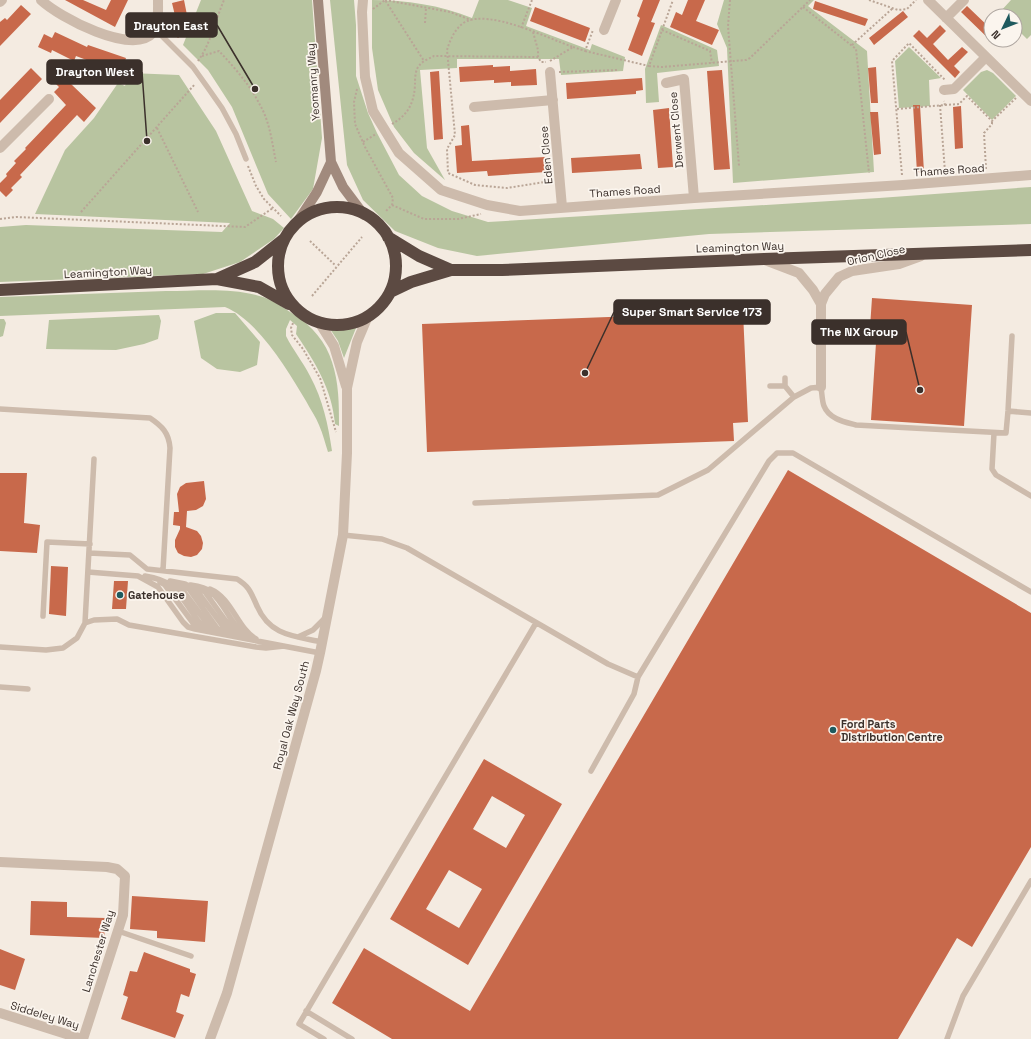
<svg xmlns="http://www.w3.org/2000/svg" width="1031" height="1039" font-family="'Space Grotesk',sans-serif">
<rect width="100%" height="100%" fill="#f4ebe1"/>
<path fill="#b8c4a0" d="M201 0H312L322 138 313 189 291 219 268 194 232 107 208 70 183 45Z
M330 0H354L356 25V76L368 113 377 133 399 175 422 196 452 211 488 222 879 198 1031 187V224L709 234 477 256 438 248 395 231 363 200 347 165Z
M372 0C406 0 440 5 472 18L479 0H508L532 8 526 26 590 50 592 44 625 57 623 71 561 75 559 59H457V68L420 70 427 148 445 180 414 153 394 127 378 90 372 48Z
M724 0H814L808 6 867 51 874 172 733 183 727 48 717 24Z
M1011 0H1031V35L1027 39 1015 27V16H1004L1000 12Z
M661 25 717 50 719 66 657 73 659 102 646 103 645 69Z
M909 47 941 78 929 80 930 106 899 108 895 61Z
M987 70 993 73 1016 96 992 120 963 90 981 72Z
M130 73 179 75 216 131 252 211 273 219 284 228 274 239 240 262 203 274 0 282V227L26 225 222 232 230 223 35 214 65 150 94 118 118 83 125 86Z
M166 291C198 291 233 287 263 297 275 301 285 309 295 315 312 326 326 342 332 362 339 383 339 404 339 426L335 424C332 389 315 362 296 334L297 326 290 320 286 329V336C293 350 303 362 310 376 323 400 328 424 332 451L328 452C325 443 323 434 319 425 316 417 310 409 306 401 288 371 258 320 225 307L0 316V297Z
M216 313H235L260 342 257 365 240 372 217 369 201 358 194 321Z
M159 315 161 321 158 339 144 344 116 350 46 349 49 320Z
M0 319H4L6 323 3 336 0 337Z
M355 327 356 328 344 358 338 341 330 329Z"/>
<path fill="#c8694b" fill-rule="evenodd" d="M65 0H83L106 10 111 0H128L115 27Z
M184 0 187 15 185 16 186 22 177 24 172 3Z
M643 0H660L651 22 655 23 642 56 628 50 640 18 637 16Z
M688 0H705L696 21 719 30 712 45 670 27 676 12 682 15Z
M815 1 868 19 865 26 813 9Z
M21 5 31 14 0 46V22L5 18 7 20Z
M967 6 991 29V41L961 12Z
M535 7 590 28 585 42 530 21Z
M903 11 908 17 874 45 869 38Z
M180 25 186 31 178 38 172 32Z
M940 25 946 31 933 44 948 60 962 47 968 52 954 66 960 72 955 78 913 36 919 30 927 38Z
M55 32 87 47 88 45 126 58 121 73 76 56 74 61 52 50 51 53 38 47 44 34 52 38Z
M493 65V67L510 66V71L536 69 537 85 511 86V82L494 83V80L460 82 459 67Z
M876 67 878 103H871L868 68Z
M31 68 42 79 0 123V100Z
M722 70 730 169 714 170 707 71Z
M439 71 443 139 434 140 430 72Z
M642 78 643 90 636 91V94L567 99 566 83Z
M54 82 71 84 96 108 84 122 77 115 20 175 22 177 11 188 13 190 6 197 0 191V183L7 176 6 174 16 163 14 161 26 149 25 148 66 105 54 92 59 87Z
M913 105H920L924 172 917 173Z
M961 106 963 148 955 149 953 107Z
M669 108 673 167 658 168 653 110Z
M870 112H878L881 154 874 155Z
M469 125 472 161 545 157 546 172 488 176 487 171 457 173 455 146 462 145 461 126Z
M640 154 642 169 572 173 571 158Z
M872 298 972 305 964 426 871 420 876 343 869 342Z
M743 312 748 422 733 423 734 441 427 452 422 324Z
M788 470 1031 613V847L972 947 957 938 898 1039H392L332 1003 364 948 470 1011Z
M0 473H27L24 523 40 525 37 553 0 551Z
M204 481 206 499 203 506 196 510 187 511 186 527 197 531 201 536 203 543 202 549 197 555 191 557 184 556 178 553 175 547V540L180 529V526L173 525 174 512H179L177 494 180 487 186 483Z
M51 566 68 567 66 616 49 614Z
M114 581H128L126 609H112Z
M484 759 562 804 468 965 390 919ZM492 796 525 815 506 848 473 829ZM449 870 482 889 459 928 426 909Z
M132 896 208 901 205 942 157 938V931L130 929Z
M31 901 67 902V917L106 918 104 938 30 935Z
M0 949 25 959 15 990 0 985Z
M144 952 190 969V972L196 974 189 997 181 994 176 1012 184 1015 175 1038 121 1019 128 997 123 995 130 971 137 972Z"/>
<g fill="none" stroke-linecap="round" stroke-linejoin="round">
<path stroke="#b9a596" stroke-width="2" stroke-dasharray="2 2" stroke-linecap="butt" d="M385 0 450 12 471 20
M730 0 728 26 739 166
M869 0 898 10 907 9 916 0
M803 7 856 49 869 173
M373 9 385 0 424 61
M425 23 426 8
M521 28 532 0
M662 30 710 51 712 63
M533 32 538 50V57
M852 45 893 8
M573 47 585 51 593 30
M585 51 649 66 673 0
M202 56 219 51C234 67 250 85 260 105 270 122 272 143 276 162
M198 61C211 43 215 21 224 0
M550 61 573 47C547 38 490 9 465 22 455 28 450 40 447 50L455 135 447 149 448 173 475 185 507 188 551 181
M649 66 662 67 746 60 750 58 810 0
M559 72 618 70
M357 89 354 102 355 124 365 147 393 198 392 205 386 211
M940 105 945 172
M945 105 959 104 967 96 992 121 1016 98
M897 109 945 105 944 101
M392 124C408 115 414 103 415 85 415 80 415 74 417 69 420 62 428 59 434 56L538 57 541 62H546
M157 128 198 212
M363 142 376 134
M248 166 256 186 264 199 281 216
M986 169 984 133 992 124V121
M902 175 892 61 909 43 945 80
M392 205 424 219H458L481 214
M81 212 195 84
M0 219 16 217 245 227 273 208
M310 241 336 266
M312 296 362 237
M293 323 291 328 292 335 303 349 320 378 336 432"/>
<path stroke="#cdbbac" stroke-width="5.5" d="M155 29 193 67 208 88 222 108 236 134 246 159
M785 378V386L794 397
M770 386H785
M0 409 150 418C162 426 169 433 170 448L163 570
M1008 411 1031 413
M994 433 992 469 996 475 1031 496
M475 503 658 495 708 470 794 397 811 388 821 387C822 393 822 401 824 406 829 419 845 422 856 425L1006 433 1008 411 1012 336
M343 535 382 539 407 548 608 664 638 677 769 461 777 453H793L1031 592
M89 553 130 555 147 569 237 579C250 587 251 593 257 606 270 636 294 636 322 642
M88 572 138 576 158 587 183 622 188 627 195 629 320 653
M145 576C175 581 177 591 194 615 198 621 202 627 208 631
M170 581 185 584 197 591 225 629 231 635
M160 582 165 585 193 623 199 629
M174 583 181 588 209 626 214 631
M190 585C197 586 205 587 211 592 225 603 232 628 248 638
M185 586 189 589 217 628 224 634
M199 588 205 592 233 631 240 636
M210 589C232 598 237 628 256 639
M43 616 47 542 90 544
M85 623 94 459
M298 637 313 630 325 618
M0 647 46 650 63 648 77 638 85 623 94 620 117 619 129 625 256 647 266 648 284 646
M0 687 28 689
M591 771 634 694 638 677
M118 931 191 956
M306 1011 352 1039
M324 1039 299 1024 536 623
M947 1039 963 996 1031 881"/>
<path stroke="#cdbbac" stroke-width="10" d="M41 0C59 17 132 56 153 33 159 26 158 9 158 0
M363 0 362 12 365 77 373 111 399 153 441 190 487 205 520 211 694 198 903 185 1031 175
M928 0 1031 101
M0 2 2 0
M946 18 964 0
M604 30 616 0
M550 72 562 207
M666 83 684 79 694 198
M944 90 954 89 986 57
M474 107 553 100
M0 148 49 99
M765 260 799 273 813 290 821 304
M319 322 334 346 346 386
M821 387V304L825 294 839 277 852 271 899 264 921 256
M0 862 107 867 117 869 125 876 123 915 83 1039
M0 1013 82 1039
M210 1039 227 993 316 671 320 653 343 535 347 453V388L357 342 368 316"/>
<path stroke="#a18a7d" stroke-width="10" d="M318 0 331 162 343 187 364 215
M298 221 317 192 331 162"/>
<path stroke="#5c4a42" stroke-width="12" d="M278 266a59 59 0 1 1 118 0a59 59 0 1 1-118 0Z
M388 237 419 256 451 270
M217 279 255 262 283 240
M0 290 217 279 259 287 289 304
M390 292 411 282 451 270H502L764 259 1031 250"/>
</g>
<g fill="#1f5a5e" stroke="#fbf5ee" stroke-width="1.5">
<circle cx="120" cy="595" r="4"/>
<circle cx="833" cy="730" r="4"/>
</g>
<g text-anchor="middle" stroke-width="3.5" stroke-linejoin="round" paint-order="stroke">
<g font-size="11" fill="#3b302b" stroke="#fbf5ee">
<text transform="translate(313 82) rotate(-94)" y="4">Yeomanry Way</text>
<text transform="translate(676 130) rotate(-95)" y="4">Derwent Close</text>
<text transform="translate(546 155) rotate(-95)" y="4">Eden Close</text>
<text transform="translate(949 170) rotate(-4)" y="4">Thames Road</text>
<text transform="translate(625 191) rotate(-4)" y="4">Thames Road</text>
<text transform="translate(740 247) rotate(-2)" y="4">Leamington Way</text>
<text transform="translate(876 255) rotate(-13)" y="4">Orion Close</text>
<text transform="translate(108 272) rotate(-3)" y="4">Leamington Way</text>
<text transform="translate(291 715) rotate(-75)" y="4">Royal Oak Way South</text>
<text transform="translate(98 951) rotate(-73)" y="4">Lanchester Way</text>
<text transform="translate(45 1015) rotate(17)" y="4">Siddeley Way</text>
</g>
<g font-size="11" font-weight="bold" fill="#3b302b" stroke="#fbf5ee" text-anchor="start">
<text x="128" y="599">Gatehouse</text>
<text x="841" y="728">Ford Parts<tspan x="841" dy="13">Distribution Centre</tspan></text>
</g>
</g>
<path fill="none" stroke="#3b302b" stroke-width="1.5" d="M255 89L217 25M147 141L142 72M585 373L614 312M920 390L906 332"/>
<g fill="#3b302b" stroke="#fbf5ee" stroke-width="1.5">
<circle cx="255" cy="89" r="4"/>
<circle cx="147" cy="141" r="4"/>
<circle cx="585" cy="373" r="4"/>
<circle cx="920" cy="390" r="4"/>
</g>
<g fill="#3b302b" stroke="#3b302b" stroke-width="1.5">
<rect x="126" y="13" width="91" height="24" rx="4"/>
<rect x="47" y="60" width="95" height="24" rx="4"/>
<rect x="614" y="300" width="156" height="24" rx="4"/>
<rect x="812" y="320" width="94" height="24" rx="4"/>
</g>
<g font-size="12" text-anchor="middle" font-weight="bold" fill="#fff">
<text x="171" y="30">Drayton East</text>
<text x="95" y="76">Drayton West</text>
<text x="692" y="316">Super Smart Service 173</text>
<text x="859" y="336">The NX Group</text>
</g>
<g transform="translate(1003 28) rotate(227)"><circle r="19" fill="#fbf5ee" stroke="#aea6a0"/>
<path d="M0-3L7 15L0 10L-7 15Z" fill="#1f5a5e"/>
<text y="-6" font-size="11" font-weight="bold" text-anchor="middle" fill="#3b302b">N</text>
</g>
</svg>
